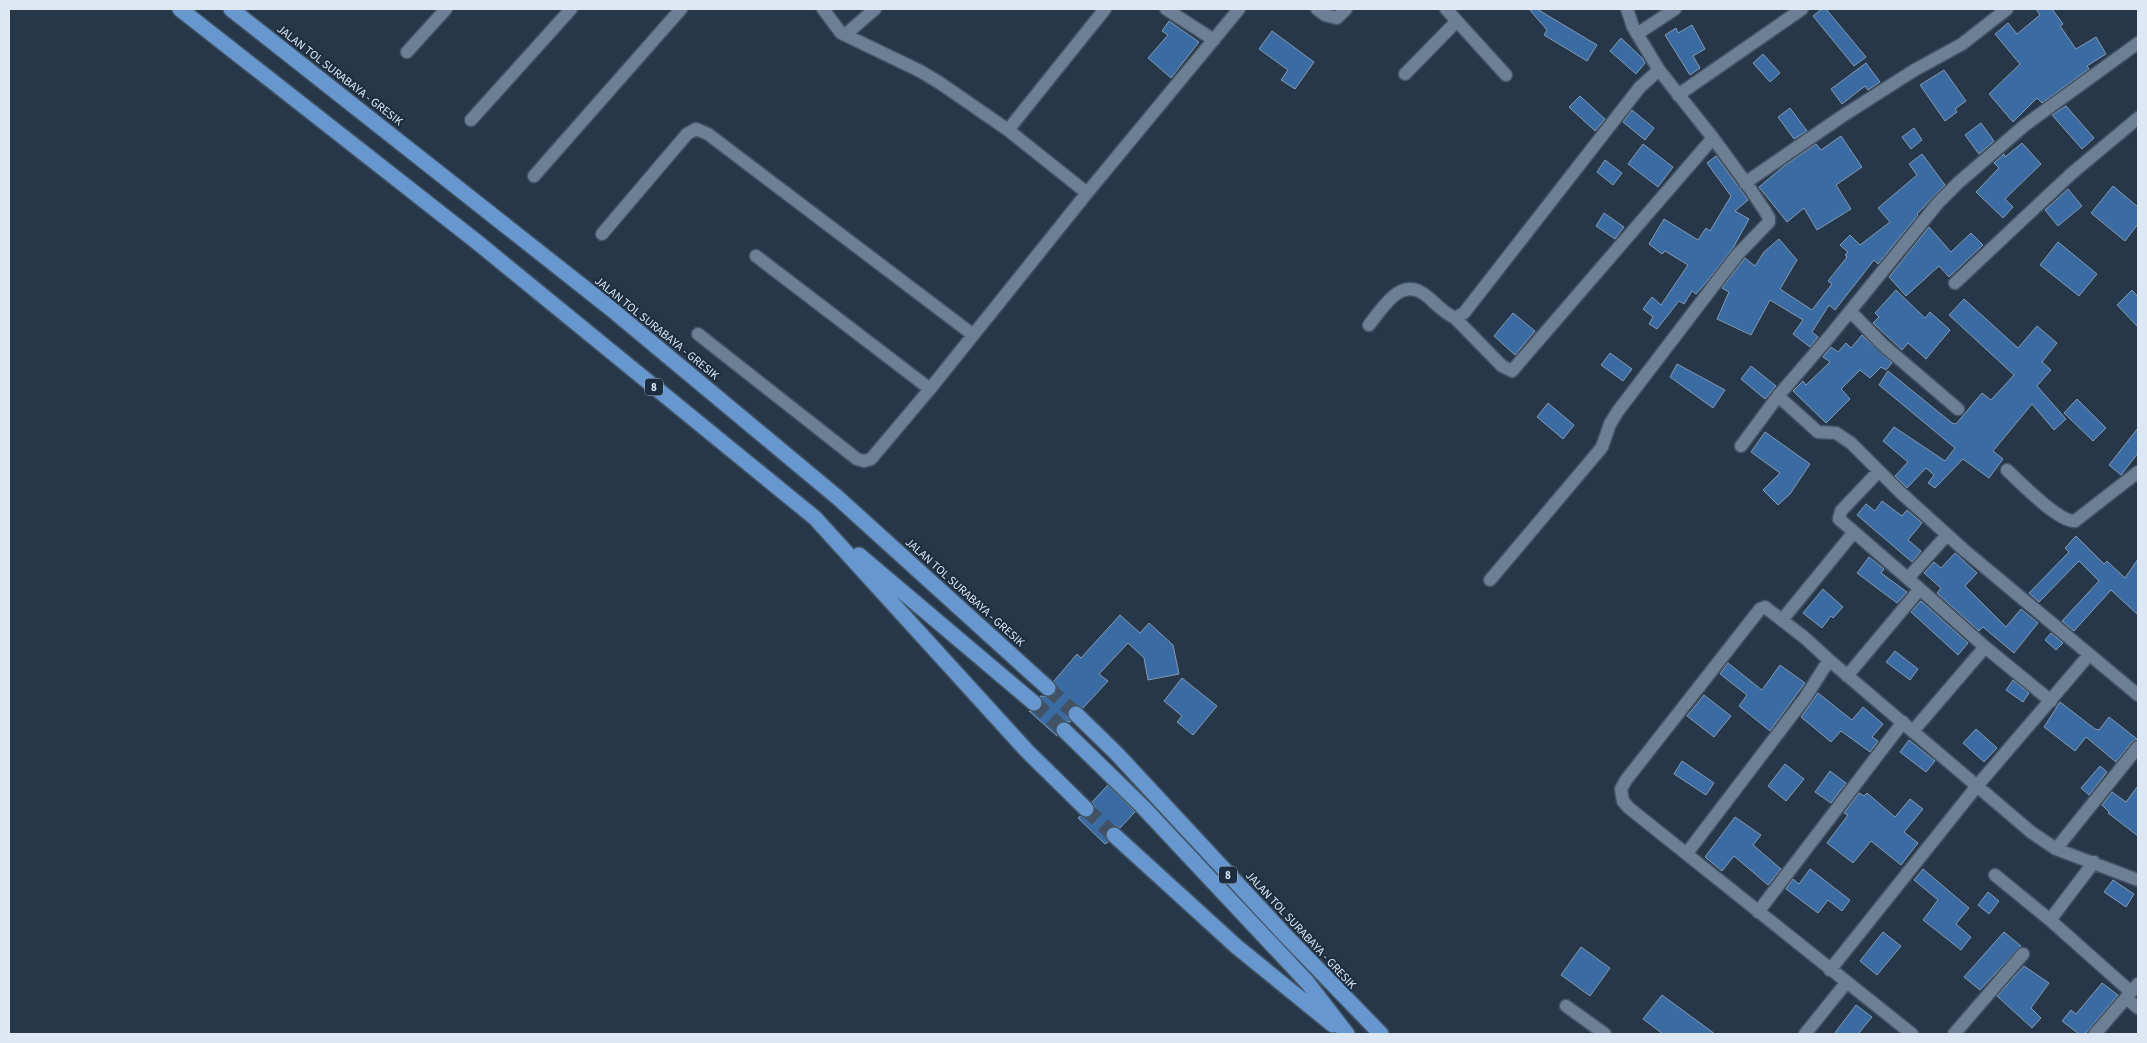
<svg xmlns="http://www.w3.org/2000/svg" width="2147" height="1043" font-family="'Source Sans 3',sans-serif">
<rect width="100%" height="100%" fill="#26374a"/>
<path fill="#3a6ca3" stroke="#869ab1" d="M1529 9H1537L1597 45 1587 61 1544 35 1547 30Z
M1822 9H1826L1866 57 1854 66 1813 16Z
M2036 9H2052L2063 24 2060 26 2076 49 2096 37 2106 54 2087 66 2089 69 2042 103 2037 98 2013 122 1989 94 2020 64 1995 34 2008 23 2017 34 2040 15Z
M1169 21 1199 42 1171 78 1148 58 1168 35 1162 31Z
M1692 25 1705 49 1693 56 1700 68 1690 75 1665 35 1676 28 1678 33Z
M1272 31 1314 62 1295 89 1281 80 1288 70 1259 49Z
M1621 38 1642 58 1645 63 1636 74 1610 51Z
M1763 54 1780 73 1770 82 1753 63Z
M1866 63 1880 82 1868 90 1865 86 1842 104 1831 89Z
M1944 70 1966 101 1955 109 1957 112 1945 121 1920 85Z
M1580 96 1605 119 1595 131 1569 107Z
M2066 106 2094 138 2082 149 2052 115Z
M1790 108 1807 131 1794 139 1778 117Z
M1632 110 1654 128 1645 140 1623 122Z
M1981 123 1994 141 1979 154 1965 135Z
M1914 128 1922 140 1911 149 1902 137Z
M1841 136 1862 167 1836 185 1851 209 1817 230 1804 208 1787 222 1759 187 1784 166 1816 144 1821 150Z
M2022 143 2041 164 2005 199 2013 207 2003 218 1976 192 1999 168 1994 163 2004 154 2005 157Z
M1643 144 1673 167 1658 187 1628 164Z
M1922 154 1945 185 1917 214 1918 215 1878 264 1874 260 1835 310 1829 305 1812 332 1818 337 1810 347 1793 334 1803 320 1770 300 1751 335 1717 319 1729 292 1722 288 1724 285 1745 258 1755 266 1764 252 1779 239 1797 260 1780 289 1812 310 1832 284 1828 281 1847 257 1845 255 1848 252 1840 245 1850 235 1860 245 1890 222 1878 208 1917 175 1909 164Z
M1716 156 1748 200 1735 211 1749 219 1733 248 1709 279 1696 294 1692 291 1684 304 1679 301 1657 329 1649 324 1653 317 1643 309 1652 297 1661 305 1688 265 1665 251 1662 254 1649 244 1664 219 1698 240 1706 228 1710 231 1731 196 1707 163Z
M1605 160 1622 173 1613 185 1597 172Z
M2113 186 2138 207V224L2125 241 2091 213Z
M2068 189 2082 206 2058 226 2045 210Z
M1604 213 1624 227 1615 239 1596 226Z
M1929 227 1951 252 1971 233 1983 245 1949 277 1939 266 1906 296 1889 277Z
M2058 242 2097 274 2079 296 2040 265Z
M1896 290 1925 318 1930 312 1950 330 1926 359 1908 343 1902 350 1873 323 1879 317 1875 313Z
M2132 290 2138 297V327L2117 305Z
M1964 299 2018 348 2037 326 2057 343 2042 362 2051 370 2037 386 2066 419 2054 430 2032 404 1993 451 2003 459 1989 478 1963 459 1935 488 1928 483 1934 475 1926 468 1907 488 1895 476 1908 462 1883 441 1894 427 1945 461 1955 448 1879 385 1888 371 1952 423 1956 424 1982 393 1991 400 2014 375 1949 315Z
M1513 313 1535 331 1515 355 1494 336Z
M1862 335 1892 363 1886 370 1881 367 1870 378 1860 370 1841 389 1850 399 1826 423 1793 391 1803 381 1806 385 1830 362 1823 357 1831 347 1838 352 1846 343 1851 348Z
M1610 353 1632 369 1623 381 1601 365Z
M1677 364 1725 390 1713 408 1670 377Z
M1751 366 1776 386 1765 399 1741 379Z
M2077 399 2106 428 2093 441 2064 413Z
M1548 403 1574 425 1563 439 1537 417Z
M2138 428V453L2121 475 2109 465Z
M1765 432 1810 464 1790 494 1778 505 1763 490 1780 473 1751 452Z
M1882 501 1902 516 1907 510 1922 523 1908 540 1921 551 1912 562 1857 515 1866 504 1875 511Z
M2076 536 2104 564 2107 561 2125 578 2138 559V615L2111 590 2074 631 2062 621 2099 581 2079 561 2039 602 2029 593 2069 552 2065 548Z
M1955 553 1977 573 1965 586 2006 627 2021 609 2038 623 2014 653 1983 627 1979 631 1937 593 1941 588 1924 573 1934 562 1941 568Z
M1869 557 1884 569 1881 573 1907 592 1897 603 1857 573Z
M1823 589 1843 607 1833 618 1831 616 1822 628 1803 613Z
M1921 601 1968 643 1958 655 1911 612Z
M1120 615 1140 633 1149 623 1173 645 1179 674 1148 680 1144 658 1128 643 1099 674 1108 681 1083 708 1074 705 1069 708 1067 716 1071 722 1062 721 1057 724 1055 728 1057 736 1029 711 1037 712 1041 709 1043 704 1040 696 1050 697 1055 695 1057 689 1054 681 1077 654 1081 658Z
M2051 633 2063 643 2056 650 2045 640Z
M1895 651 1918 669 1910 680 1886 662Z
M1728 663 1762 690 1780 665 1805 683 1770 731 1739 706 1747 695 1720 674Z
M1182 678 1217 706 1193 735 1177 722 1182 716 1164 701Z
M2013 680 2029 693 2023 702 2006 690Z
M1818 693 1852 720 1863 707 1883 724 1872 737 1878 741 1870 752 1841 731 1831 742 1801 717Z
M1704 695 1731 716 1714 737 1687 716Z
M2060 702 2095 729 2099 730 2109 717 2137 739 2132 742 2116 762 2086 737 2075 751 2044 727Z
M1976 729 1997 748 1984 762 1963 743Z
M1909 740 1935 761 1926 772 1900 752Z
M1682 761 1714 783 1706 795 1674 774Z
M1785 764 1804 779 1786 801 1768 786Z
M2100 766 2107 772 2089 795 2081 788Z
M1830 771 1846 783 1831 803 1815 792Z
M1108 785 1135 812 1120 828 1116 826 1107 828 1105 833 1108 842 1105 844 1078 818 1080 816 1088 818 1093 815 1095 807 1092 802Z
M2138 786V836L2108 813 2109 812 2102 805 2112 792 2126 802Z
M1859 793 1864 796 1867 793 1895 817 1910 799 1923 809 1904 832 1918 843 1901 865 1871 841 1853 863 1827 843 1848 815 1844 813Z
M1735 817 1761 835 1753 845 1781 869 1768 885 1734 856 1722 871 1705 857Z
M1810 869 1850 900 1842 911 1828 900 1818 913 1786 889 1793 879 1799 884Z
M1923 869 1969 908 1956 924 1971 937 1961 950 1923 920 1938 900 1914 880Z
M2113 880 2134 894 2126 907 2104 892Z
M1988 892 1999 901 1989 914 1978 905Z
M1883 932 1901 946 1877 975 1860 961Z
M2004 932 2021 946 1980 990 1964 977Z
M1581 947 1610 968 1590 996 1561 975Z
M2024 966 2049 983 2031 1008 2041 1018 2032 1028 1997 996Z
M2102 983 2118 995 2085 1034H2079L2062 1021 2071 1010 2076 1014Z
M1662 995 1715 1034H1663L1643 1019Z
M1856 1005 1872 1017 1858 1034H1834Z"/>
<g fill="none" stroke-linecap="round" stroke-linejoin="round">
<path stroke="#425264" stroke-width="15" stroke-dasharray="15 8" stroke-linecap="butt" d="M1048 688 1076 714
M1034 703 1064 730
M1086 809 1114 835"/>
<defs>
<path id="minor" d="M823 9 841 33 920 71 940 83 1008 130 1087 193
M1166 9 1214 40
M1317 9 1325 15 1337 18 1346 9
M1446 9 1506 75
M1637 34 1675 9
M845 35 875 9
M407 52 446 9
M1405 74 1457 21
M1678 95 1802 9
M471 120 571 9
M1008 130 1105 9
M534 176 681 9
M1745 183 1841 117 1913 71 1962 44 2007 9
M602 234 687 134 696 129 708 134 972 334
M756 256 930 389
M1955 283 2071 174 2138 118
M1850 311 1883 345 1958 409
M1455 318 1502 366 1512 371 1713 138
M1369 325C1384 306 1402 274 1428 297 1437 305 1444 313 1455 318L1464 313 1640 87 1659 70
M698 334 857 459 864 461 871 459 930 389 1087 193 1239 9
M1778 396 1818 432 1836 433 1851 443 1900 492 1964 550 2138 695
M1741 446 1778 396 1829 337 1938 203 1958 183 2025 125 2138 43
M2007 470C2020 482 2058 522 2075 521L2138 472
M1908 578 1947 535
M1490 580 1598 452 1602 447 1610 424 1618 411 1718 280 1738 254 1769 222V218L1765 211 1751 190 1713 138 1659 70 1633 27 1627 9
M1920 589 1985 647 2051 701
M1782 620 1854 532
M1847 676 1920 589 1839 519 1841 511 1879 471
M1913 731 1985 647
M2056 849 2138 747
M1687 853 1805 698 1829 660
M2094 862 2050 920 2131 992
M1995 875 2050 920
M1758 912 1903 722
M1830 970 1977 786 2089 655
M2126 998 2138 1008
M1566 1006 1605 1034
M1805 1034 1846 983
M1912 1034 1629 808 1623 801 1621 789 1626 780 1760 609 1765 607 1805 638 1829 660 2031 832 2056 849 2138 880
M1954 1034 2023 954
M2095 1034 2138 984"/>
<path id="motorway" d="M180 9 477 242 815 518 1027 751 1086 809
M231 9 610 308 837 497 1048 688
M859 555 1034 703
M1076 714 1117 754 1285 935 1381 1034
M1064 730 1142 806 1307 982 1347 1034
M1114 835 1237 947 1333 1025"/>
</defs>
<use href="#minor" stroke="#445363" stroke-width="15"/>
<use href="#motorway" stroke="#445363" stroke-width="18"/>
<use href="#minor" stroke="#6c7f95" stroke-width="12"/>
<use href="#motorway" stroke="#6697cf" stroke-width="15"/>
</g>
<g text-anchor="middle" stroke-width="4" stroke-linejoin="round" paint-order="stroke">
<g fill="#1c2d3f" stroke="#a4b0be" stroke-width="1">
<rect x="645" y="378.5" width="18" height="17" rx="4"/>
<rect x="1219" y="866.5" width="18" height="17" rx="4"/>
</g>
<g font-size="11" font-weight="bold" fill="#dee8f5">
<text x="654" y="391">8</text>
<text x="1228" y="879">8</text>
</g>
<g font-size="12" fill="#dee8f5" stroke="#1c2d3f">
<text transform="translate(340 75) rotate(38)" y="4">JALAN TOL SURABAYA - GRESIK</text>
<text transform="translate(657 328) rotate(39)" y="4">JALAN TOL SURABAYA - GRESIK</text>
<text transform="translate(965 592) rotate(42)" y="4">JALAN TOL SURABAYA - GRESIK</text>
<text transform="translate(1301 930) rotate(47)" y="4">JALAN TOL SURABAYA - GRESIK</text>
</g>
</g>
<rect width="2147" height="1043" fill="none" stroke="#dee8f5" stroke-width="20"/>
</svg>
